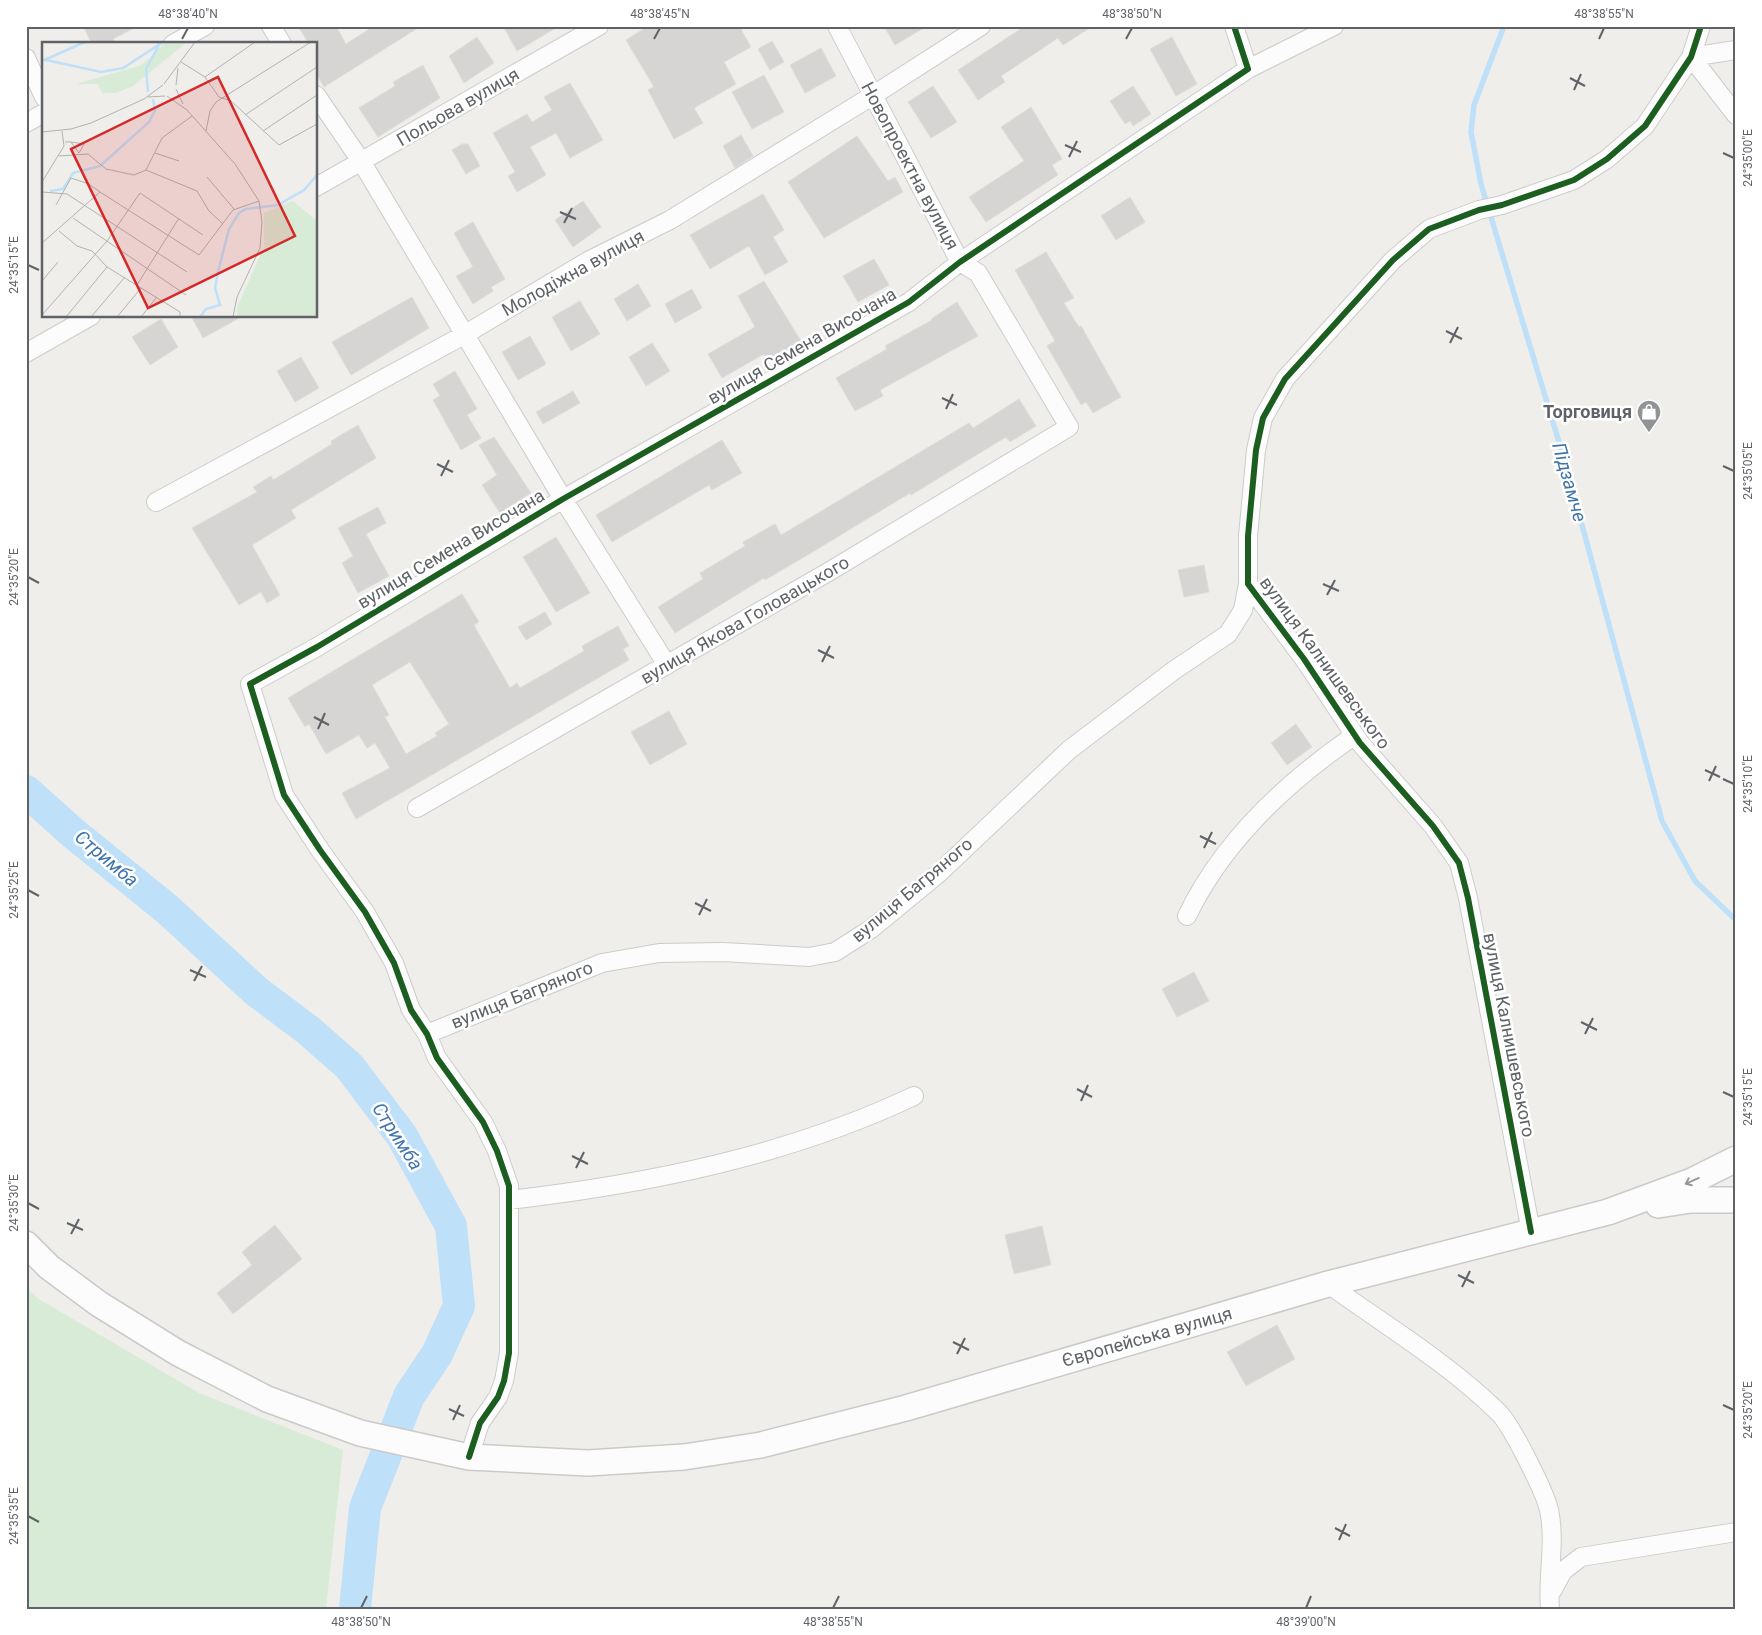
<svg xmlns="http://www.w3.org/2000/svg" width="1762" height="1635" font-family="Roboto,sans-serif">
<rect width="100%" height="100%" fill="#efeeea"/>
<path fill="#d8ebd6" d="M26 1287 37 1298 199 1393 343 1450 326 1609H26Z"/>
<g fill="none" stroke-linecap="round" stroke-linejoin="round">
<path stroke="#bfe0f9" stroke-width="5.5" d="M1504 26 1474 105 1471 132 1481 184 1565 462 1662 821 1695 881 1736 920"/>
<path stroke="#bfe0f9" stroke-width="32" d="M26 791 73 833 167 909 256 991 308 1030 349 1066 402 1136 451 1226 459 1306 437 1354 409 1396 365 1508 355 1609"/>
</g>
<path fill="#d6d5d3" stroke="#deddd9" fill-rule="evenodd" d="M83 26H138L113 39 116 44H92Z
M298 26H336L346 44 374 26H421L324 87 316 73V44H309Z
M503 26H559L517 51Z
M648 26H739L751 47 724 62 736 84 694 108 703 123 674 139 648 90 654 87 626 40Z
M884 26H927L895 45Z
M1025 26H1093L1063 45 1058 38 1001 76 1005 82 978 100 958 70Z
M477 37 494 63 464 83 449 56Z
M1172 37 1197 84 1176 96 1150 49Z
M772 41 784 62 770 70 758 49Z
M821 48 836 76 805 93 790 65Z
M423 65 440 98 378 137 359 108 395 86 393 82Z
M764 75 784 112 752 129 732 92Z
M570 83 603 140 570 158 556 133 530 147 546 175 517 192 508 176 515 172 493 133 527 114 532 122 552 110 544 97Z
M933 86 957 122 931 138 908 102Z
M1133 86 1151 114 1133 126 1130 121 1125 124 1110 101Z
M1031 107 1062 159 1052 165 1058 175 986 222 969 197 1024 161 1001 127Z
M741 135 753 156 735 168 723 146Z
M857 136 888 181 895 177 903 192 824 238 788 182Z
M462 144H468L480 166 466 174 452 150Z
M763 194 784 230 773 237 788 262 765 275 749 246 710 269 690 235Z
M1130 197 1145 222 1116 240 1101 216Z
M583 201 601 227 573 247 555 220Z
M473 222 505 279 491 287 493 291 473 304 456 276 473 267 454 233Z
M1046 252 1074 298 1064 303 1079 327 1081 326 1121 397 1093 413 1086 402 1081 405 1047 346 1055 341 1015 270Z
M874 259 889 285 858 302 843 276Z
M764 281 801 341 767 360 764 354 722 378 708 354 755 327 738 296Z
M638 284 651 306 627 321 614 299Z
M692 289 702 308 675 323 665 304Z
M412 297 429 328 351 375 332 342Z
M580 301 600 334 571 351 552 317Z
M957 302 978 336 880 390 883 396 855 411 836 378 887 349 885 346 932 320 931 319Z
M191 316H243L203 338Z
M161 319 178 347 150 365 132 337Z
M530 336 546 364 518 380 502 352Z
M652 343 670 371 646 386 629 357Z
M301 357 319 388 295 402 277 371Z
M455 371 477 409 467 415 481 438 461 450 433 400 440 396 433 384Z
M573 391 580 403 543 424 536 412Z
M1019 399 1036 426 1010 442 1006 437 911 495 910 493 816 550 765 580 764 578 675 633 658 607 703 579 700 573 745 546 743 542 775 524 781 535 969 423 973 428Z
M358 425 376 458 291 510 296 518 252 545 280 595 267 603 261 592 239 605 192 528 257 492 253 487 271 476 273 480 332 444 331 441Z
M494 437 531 493 500 513 482 485 497 475 479 445Z
M722 440 742 473 712 490 709 485 612 542 596 515Z
M378 507 386 523 366 534 389 576 358 593 342 563 353 556 338 528Z
M556 537 590 593 556 612 523 557Z
M1204 565 1209 592 1184 597 1178 570Z
M462 594 479 622 474 625 510 688 517 683 520 688 584 651 582 646 618 626 629 646 623 649 629 660 356 819 342 793 390 768 375 743 367 748 359 735 326 754 309 724 305 727 288 698ZM410 662 449 724 435 733 437 736 406 754 385 717 389 715 372 685Z
M545 612 552 624 526 640 518 627Z
M669 711 687 744 650 765 631 732Z
M1296 724 1312 747 1287 765 1271 743Z
M1194 972 1209 1001 1177 1017 1162 989Z
M275 1225 302 1259 233 1314 217 1293 252 1265 242 1252Z
M1042 1226 1051 1265 1014 1274 1005 1235Z
M1277 1325 1295 1359 1246 1386 1227 1352Z"/>
<g fill="none" stroke-linecap="round" stroke-linejoin="round">
<defs>
<path id="street" d="M271 26 282 44
M173 44 205 26
M1736 50 1691 57 1736 115
M26 58 44 97
M1248 69 1334 26
M316 95 361 161 563 499 667 665
M26 123 44 113
M316 187 599 26
M26 353 91 316
M156 502 464 335 588 261 670 220 872 96 981 26
M417 808 830 571 1069 427 978 273 960 262 837 26
M1187 916C1223 841 1288 781 1355 735
M427 1034 602 963 659 953 723 952 809 957 835 952 871 929 939 873 1069 750 1173 671 1228 634 1243 610 1248 584
M509 1200C648 1184 787 1156 914 1096
M1531 1232 1468 898 1459 863 1433 826 1360 743 1304 659 1248 584V536L1256 450 1263 418 1285 379 1393 260 1429 229 1479 210 1502 205 1574 180 1607 159 1645 126 1691 57 1701 26
M1328 1284C1385 1325 1448 1363 1498 1412 1511 1424 1545 1492 1549 1510 1556 1543 1547 1576 1550 1609
M469 1457 480 1423 498 1397 504 1381 509 1353V1186L497 1151 483 1122 437 1058 427 1034 411 1010 394 963 365 912 320 850 284 795 250 684 317 647 563 499 909 302 960 262 1248 69 1234 26
M1552 1591 1563 1571 1581 1557 1736 1532"/>
<path id="secondary" d="M1658 1205 1691 1200H1736
M26 1244 49 1267 99 1304 178 1353 267 1399 360 1433 469 1457 588 1463 684 1457 761 1445 906 1408 1328 1284 1608 1212 1692 1181 1736 1159"/>
</defs>
<use href="#street" stroke="#cbcccc" stroke-width="20"/>
<use href="#secondary" stroke="#cacacb" stroke-width="28"/>
<use href="#street" stroke="#fdfcfc" stroke-width="18"/>
<use href="#secondary" stroke="#fdfcfc" stroke-width="25"/>
<defs>
<path id="cycleway" d="M1531 1232 1468 898 1459 863 1433 826 1360 743 1304 659 1248 584V536L1256 450 1263 418 1285 379 1393 260 1429 229 1479 210 1502 205 1574 180 1607 159 1645 126 1691 57 1701 26
M469 1457 480 1423 498 1397 504 1381 509 1353V1186L497 1151 483 1122 437 1058 427 1034 411 1010 394 963 365 912 320 850 284 795 250 684 317 647 563 499 909 302 960 262 1248 69 1234 26"/>
</defs>
<use href="#cycleway" stroke="#fff" stroke-width="9"/>
<use href="#cycleway" stroke="#1b5e20" stroke-width="6"/>
</g>
<defs><path id="oneway-shaft" d="M-6 0H5M1.5-3L5.5 0L1.5 3" fill="none" stroke-width="1.6" stroke-linecap="round" stroke-linejoin="round" transform="scale(1.25)"/></defs>
<use stroke="#96999c" href="#oneway-shaft" transform="translate(1692 1181) rotate(156)"/>
<path fill="none" stroke="#5f6368" stroke-width="2" d="M182 39 188 28M654 39 660 28M1126 39 1132 28M1599 39 1604 28M1570 78 1585 86M1574 90 1581 74M1065 145 1081 152M1723 153 1734 158M1069 157 1077 141M560 212 576 219M564 223 572 208M28 265 39 270M1446 331 1462 339M1450 343 1458 327M942 398 957 405M946 409 953 394M437 464 453 472M1723 466 1734 471M441 476 449 460M28 577 39 583M1323 584 1339 591M1327 595 1335 580M818 650 834 658M822 662 830 646M314 717 329 725M318 729 325 713M1705 770 1720 777M1723 779 1734 784M1709 781 1716 766M1200 836 1216 844M1204 848 1212 832M28 890 39 896M695 903 711 911M699 915 707 899M190 970 206 977M194 981 202 966M1581 1022 1597 1030M1585 1034 1593 1018M1077 1089 1092 1097M1723 1092 1734 1097M1081 1101 1088 1085M572 1156 588 1164M576 1168 584 1152M28 1203 39 1209M67 1223 83 1230M71 1234 79 1219M1458 1275 1474 1283M1462 1287 1470 1271M953 1342 969 1350M957 1354 965 1338M1723 1405 1734 1410M449 1409 464 1416M453 1420 460 1405M28 1516 39 1522M1335 1528 1350 1536M1339 1540 1346 1524M361 1608 367 1596M833 1608 839 1596M1306 1608 1311 1596"/>
<defs>
<symbol id="shop-pin" viewBox="-11 -11 22 30"><path d="M0 17L-7.5 6A9.5 9.5 0 1 1 7.5 6Z" fill="#919496" stroke="#fff"/><path d="M-5-2.5h2.3a2.7 3.5 0 0 1 5.4 0H5L5.5 6h-11ZM-1.5-2.5h3a1.5 2.3 0 0 0-3 0Z" fill="#fff"/></symbol>
</defs>
<g fill-rule="evenodd">
<use href="#shop-pin" x="1635" y="398" width="28" height="38"/>
</g>
<g text-anchor="middle" stroke-width="5" stroke-linejoin="round" paint-order="stroke">
<g font-size="18" fill="#5f6368" stroke="#fff">
<text transform="translate(458 107) rotate(-30)" y="6">Польова вулиця</text>
<text transform="translate(910 166) rotate(62)" y="6">Новопроектна вулиця</text>
<text transform="translate(573 273) rotate(-29)" y="6">Молодіжна вулиця</text>
<text transform="translate(802 346) rotate(-30)" y="6">вулиця Семена Височана</text>
<text transform="translate(451 549) rotate(-31)" y="6">вулиця Семена Височана</text>
<text transform="translate(745 620) rotate(-30)" y="6">вулиця Якова Головацького</text>
<text transform="translate(1325 663) rotate(54)" y="6">вулиця Калнишевського</text>
<text transform="translate(912 890) rotate(-40)" y="6">вулиця Багряного</text>
<text transform="translate(522 995) rotate(-22)" y="6">вулиця Багряного</text>
<text transform="translate(1509 1035) rotate(79)" y="6">вулиця Калнишевського</text>
<text transform="translate(1147 1337) rotate(-16)" y="6">Європейська вулиця</text>
</g>
<g font-size="18" font-weight="bold" fill="#5f6368" stroke="#fff" text-anchor="end">
<text x="1632" y="418">Торговиця</text>
</g>
<g font-size="19" font-style="italic" fill="#4174aa" stroke="#fff">
<text transform="translate(1570 482) rotate(74)" y="7">Підзамче</text>
<text transform="translate(107 858) rotate(40)" y="7">Стримба</text>
<text transform="translate(398 1136) rotate(57)" y="7">Стримба</text>
</g>
</g>
<g transform="translate(42 42)">
<rect width="275" height="275" fill="#efeeea"/>
<path d="M124 0H145L91 44 74 51H60L56 42H34L100 23ZM251 159 275 179V275H195V265L222 205V171Z" fill="#d8ebd6"/>
<path fill="none" stroke="#bfe0f9" stroke-width="2.5" d="M4 18 59 30 81 26 121 0M0 19 43 0M106 50 104 27 117 3 116 0M8 149 21 147 31 131 58 124 107 80 113 68 111 57M158 275 164 267 178 263 173 246 176 230 187 187 197 171 204 167 236 163 262 148 275 133"/>
<path fill="none" stroke="#b1b2b2" stroke-width="1" d="M139 20 163 35 177 55 189 59 237 103 275 82M163 35 213 0M122 42 153 0M134 43 136 26M134 47 141 62M125 54 145 68 193 122 217 159 220 180 218 206 195 255 191 275M106 55 123 54M203 73 275 25M164 89 168 69 174 60 269 0M221 89 275 53M0 90 29 87 49 81 102 57 121 43M23 100H29L42 102 37 111 29 100M113 111 137 119M17 114 46 112 64 127 92 133 104 128 120 96 150 74M104 128 155 149 167 169 181 182M165 135 192 167M0 140 22 104 20 89M0 150 25 152 145 230M14 163 29 136 47 142 58 150M31 176 144 253M17 189 35 204 50 209 65 225 138 270V275M0 201 58 150 157 213 191 168 217 159M0 239 16 220M95 243 137 176M0 273 65 199 98 151 161 193M24 275 65 225M49 275 83 235M75 275 99 246M99 275 114 256"/>
<path fill="#d62828" fill-opacity="0.15" stroke="#d62828" stroke-width="2.5" d="M176 35 253 194 106 266 29 107Z"/>
<rect width="275" height="275" fill="none" stroke="#5f6368" stroke-width="2.5"/>
</g>
<rect width="1762" height="1635" fill="none" stroke="#ffffff" stroke-width="55"/>
<rect x="28" y="28" width="1706" height="1580" fill="none" stroke="#5f6368" stroke-width="2"/>
<g font-size="12" text-anchor="middle" fill="#5f6368">
<text x="188" y="18">48°38'40"N</text>
<text x="660" y="18">48°38'45"N</text>
<text x="1132" y="18">48°38'50"N</text>
<text x="1604" y="18">48°38'55"N</text>
<text transform="translate(1748 158) rotate(-90)" y="4">24°35'00"E</text>
<text transform="translate(14 265) rotate(-90)" y="4">24°35'15"E</text>
<text transform="translate(1748 471) rotate(-90)" y="4">24°35'05"E</text>
<text transform="translate(14 577) rotate(-90)" y="4">24°35'20"E</text>
<text transform="translate(1748 784) rotate(-90)" y="4">24°35'10"E</text>
<text transform="translate(14 890) rotate(-90)" y="4">24°35'25"E</text>
<text transform="translate(1748 1097) rotate(-90)" y="4">24°35'15"E</text>
<text transform="translate(14 1203) rotate(-90)" y="4">24°35'30"E</text>
<text transform="translate(1748 1410) rotate(-90)" y="4">24°35'20"E</text>
<text transform="translate(14 1516) rotate(-90)" y="4">24°35'35"E</text>
<text x="361" y="1626">48°38'50"N</text>
<text x="833" y="1626">48°38'55"N</text>
<text x="1306" y="1626">48°39'00"N</text>
</g>
</svg>
